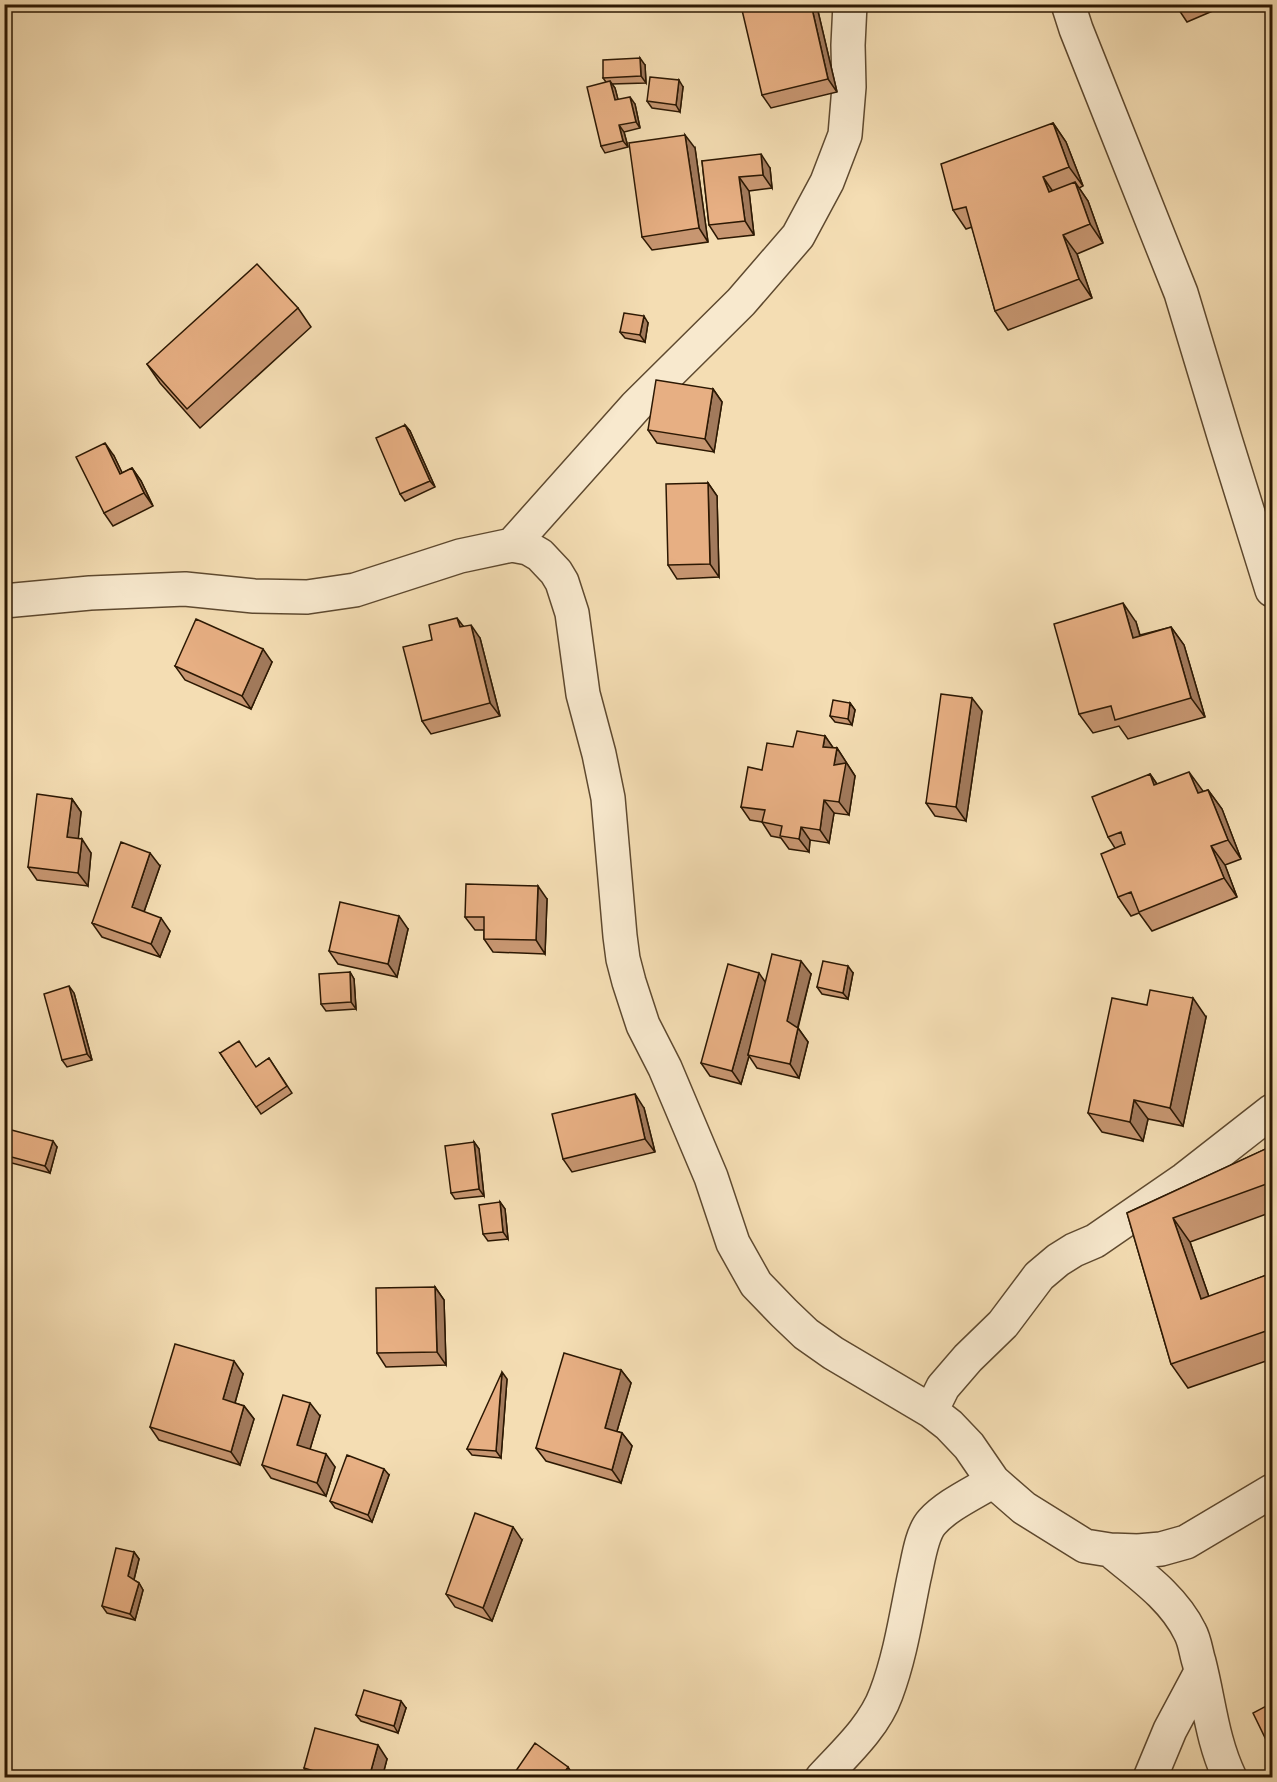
<svg xmlns="http://www.w3.org/2000/svg" width="1277" height="1782" font-family="Cardo,serif">
<rect width="100%" height="100%" fill="#f4ddb3"/>
<filter id="stains"><feTurbulence type="fractalNoise" baseFrequency=".00333" numOctaves="4"/><feColorMatrix values="0 0 0 0 .2 0 0 0 0 .09 0 0 0 0 .02 0 0 0 .5 -.17"/></filter>
<radialGradient id="worn" r=".72"><stop offset=".6" stop-color="#630" stop-opacity="0"/><stop offset="1" stop-color="#630" stop-opacity=".3"/></radialGradient>
<g fill="none" stroke-linecap="round" stroke-linejoin="round">
<defs>
<path id="street" d="M1068 4 1076 29 1181 293 1225 439 1272 590
M512 545 636 406 741 302 798 236 827 182 845 135 849 87 848 45 850 4
M4 601 90 593 185 589 254 596 307 597 355 590 460 556 512 545 528 548 540 555 556 572 562 582 572 613 583 694 599 754 608 798 620 936 623 959 629 982 643 1025 665 1068 711 1177 733 1243 756 1284 784 1313 806 1334 833 1353 931 1411 949 1425 969 1446 993 1481 1024 1508 1085 1546 1110 1550 1138 1551 1161 1549 1186 1542 1272 1491
M931 1411 943 1387 968 1358 1003 1324 1039 1276 1058 1260 1074 1250 1095 1241 1185 1179 1272 1111
M1110 1550C1139 1574 1173 1597 1190 1632 1195 1641 1196 1653 1199 1662 1209 1701 1212 1741 1230 1778
M822 1778C845 1753 874 1727 886 1694 900 1657 906 1617 914 1578 918 1562 921 1534 932 1522 947 1505 974 1493 993 1481
M1150 1778 1170 1730 1201 1672"/>
</defs>
<use href="#street" stroke="#5e492f" stroke-width="36"/>
<use href="#street" stroke="#f8e9ce" stroke-width="33"/>
</g>
<path fill="#c79671" stroke="#2c1803" stroke-width="1.5" d="M764 4H816L817 7 837 92 771 108 762 95Z
M1175 4H1229L1187 22Z
M645 65 646 83 612 84 615 88 618 100 635 104 640 128 624 132 628 147 605 153 601 146 606 82 603 78Z
M683 87 680 112 652 108 647 101Z
M1053 123 1066 142 1083 186 1079 188 1088 201 1103 243 1077 254 1092 298 1008 330 995 311 972 227 966 229 953 210Z
M695 148 708 242 652 250 642 237Z
M702 161 770 168 772 188 749 191 754 235 718 239 709 225Z
M298 308 311 327 200 428 160 383 147 364Z
M648 323 645 342 625 338 620 332Z
M713 389 722 402 714 452 657 443 648 430Z
M405 425 410 431 435 487 405 501 400 494Z
M114 456 122 473 132 468 141 481 153 506 113 526 104 513Z
M708 483 717 496 719 577 677 579 668 565Z
M1136 622 1140 635 1171 627 1184 645 1205 717 1128 739 1119 726 1093 733 1079 714Z
M463 626 480 638 500 716 431 734 422 721 432 640Z
M272 662 251 709 185 680 175 666Z
M850 703 855 710 852 725 835 722 830 716Z
M982 711 966 821 935 816 926 803Z
M825 736 833 748H837L855 776 849 815 834 813 829 843 810 840 809 852 789 849 781 838 771 836 762 822 750 820 741 807 762 770 793 747Z
M1150 774 1157 784 1203 792 1208 790 1222 809 1241 859 1225 865 1237 897 1152 931 1139 913 1131 916 1118 897 1115 848 1108 837Z
M72 799 81 812 78 839 91 853 88 886 37 880 28 867Z
M160 866 144 912 170 931 160 957 102 937 92 923Z
M547 899 545 954 493 952 484 939V930H475L465 917Z
M408 929 397 977 338 964 329 951Z
M350 972 354 979 356 1009 326 1011 321 1004Z
M853 973 848 999 822 994 817 987Z
M811 974 798 1028 808 1042 799 1078 757 1068 749 1056 741 1084 710 1076 701 1063 765 982Z
M74 993 92 1060 67 1067 62 1060Z
M1206 1017 1183 1126 1148 1119 1143 1141 1102 1132 1088 1113Z
M220 1053 256 1067 269 1058 292 1093 261 1114Z
M644 1108 655 1152 572 1172 563 1159Z
M4 1128 57 1147 50 1173 4 1161Z
M474 1142 479 1149 484 1196 455 1199 451 1193Z
M1272 1146V1212L1190 1242 1209 1297 1272 1273V1359L1188 1388 1171 1364 1127 1213Z
M500 1202 505 1209 508 1239 488 1241 483 1234Z
M435 1287 444 1300 446 1365 386 1367 377 1353Z
M621 1370 631 1383 617 1431 622 1433 632 1446 621 1483 546 1461 536 1448Z
M243 1374 235 1403 244 1406 254 1419 240 1465 159 1440 150 1427Z
M507 1379 501 1458 472 1455 467 1449Z
M320 1416 310 1449 335 1467 326 1496 271 1478 262 1465Z
M389 1475 372 1522 335 1508 330 1501Z
M522 1540 492 1621 455 1607 446 1594Z
M134 1552 139 1559 134 1580 139 1583 143 1590 135 1620 107 1613 102 1606Z
M406 1708 398 1733 361 1721 356 1715Z
M387 1759 382 1778H310L304 1768Z"/>
<path fill="#a27a5c" stroke="#2c1803" stroke-width="1.5" d="M811 4H816L817 7 837 92 828 79Z
M640 58 645 65 646 83 641 76Z
M679 80 683 87 680 112 676 105Z
M610 81 615 88 620 107 615 100Z
M630 97 635 104 640 128 636 122Z
M1053 123 1066 142 1083 186 1069 167Z
M619 125 624 132 628 147 623 141Z
M685 135 695 148 708 242 699 228Z
M761 154 770 168 772 188 763 175Z
M739 177 749 191 754 235 745 221Z
M1043 177 1056 196 1049 192Z
M1075 182 1088 201 1103 243 1090 224Z
M1063 235 1077 254 1092 298 1079 279Z
M644 316 648 323 645 342 640 335Z
M713 389 722 402 714 452 705 439Z
M405 425 410 431 435 487 430 481Z
M105 443 114 456 129 487 120 474Z
M132 468 141 481 153 506 144 493Z
M708 483 717 496 719 577 710 564Z
M1123 603 1136 622 1146 657 1133 638Z
M457 618 467 631 460 627Z
M471 625 480 638 500 716 490 703Z
M1171 627 1184 645 1205 717 1191 698Z
M263 649 272 662 251 709 242 696Z
M972 698 982 711 966 821 956 807Z
M850 703 855 710 852 725 848 719Z
M825 736 834 749 823 747Z
M837 748 855 776 849 815 839 802 834 765Z
M1189 772 1203 791 1211 812 1198 793Z
M1150 774 1163 793 1154 785Z
M1208 790 1222 809 1241 859 1228 840Z
M72 799 81 812 77 851 67 837Z
M824 800 834 813 829 843 820 830Z
M801 827 810 840 809 852 799 839Z
M82 839 91 853 88 886 78 873Z
M1211 846 1225 865 1237 897 1224 878Z
M150 853 160 866 141 920 132 907Z
M538 886 547 899 545 954 536 940Z
M399 916 408 929 397 977 388 964Z
M161 918 170 931 160 957 151 944Z
M801 961 811 974 796 1034 787 1021Z
M848 966 853 973 848 999 843 993Z
M350 972 354 979 356 1009 351 1002Z
M759 973 768 986 748 1055 749 1056 741 1084 732 1071Z
M69 986 74 993 92 1060 87 1054Z
M1193 998 1206 1017 1183 1126 1170 1108Z
M798 1028 808 1042 799 1078 790 1064Z
M635 1094 644 1108 655 1152 645 1139Z
M1134 1100 1148 1119 1143 1141 1130 1122Z
M53 1141 57 1147 50 1173 45 1166Z
M474 1142 479 1149 484 1196 479 1189Z
M500 1202 505 1209 508 1239 503 1232Z
M1173 1218 1190 1242 1218 1323 1201 1299Z
M435 1287 444 1300 446 1365 437 1352Z
M234 1361 243 1374 232 1413 223 1399Z
M621 1370 631 1383 614 1441 605 1428Z
M502 1372 507 1379 501 1458 496 1451Z
M310 1403 320 1416 307 1459 297 1445Z
M244 1406 254 1419 240 1465 231 1452Z
M622 1433 632 1446 621 1483 612 1470Z
M326 1454 335 1467 326 1496 317 1483Z
M384 1469 389 1475 372 1522 368 1515Z
M513 1527 522 1540 492 1621 483 1608Z
M134 1552 139 1559 133 1583 128 1576Z
M139 1583 143 1590 135 1620 130 1614Z
M401 1701 406 1708 398 1733 394 1726Z
M378 1745 387 1759 382 1778H369Z
M568 1767 575 1778H561Z"/>
<path fill="#e7af83" stroke="#2c1803" stroke-width="1.5" d="M764 4H811L828 79 762 95 742 10Z
M640 58 641 76 603 78V60Z
M650 77 679 80 676 105 647 101Z
M610 81 615 100 630 97 636 122 619 125 623 141 601 146 587 87Z
M1053 123 1069 167 1043 177 1049 192 1075 182 1090 224 1063 235 1079 279 995 311 966 207 953 210 941 164Z
M685 135 699 228 642 237 629 143Z
M761 154 763 175 739 177 745 221 709 225 702 161Z
M257 264 298 308 187 409 147 364Z
M1272 289V308L1266 292Z
M624 313 644 316 640 335 620 332Z
M656 380 713 389 705 439 648 430Z
M405 425 430 481 400 494 376 438Z
M105 443 120 474 132 468 144 493 104 513 76 457Z
M708 483 710 564 668 565 666 484Z
M1123 603 1133 638 1171 627 1191 698 1115 720 1111 706 1079 714 1054 624Z
M457 618 460 627 471 625 490 703 422 721 403 647 432 640 429 625Z
M196 619 263 649 242 696 175 666Z
M941 694 972 698 956 807 926 803Z
M833 700 850 703 848 719 830 716Z
M797 731 825 736 823 747 837 748 834 765 846 763 839 802 824 800 820 830 801 827 799 839 780 836 782 826 762 822 765 810 741 807 748 767 762 770 767 743 793 747Z
M1189 772 1198 793 1208 790 1228 840 1211 846 1224 878 1139 912 1131 892 1118 897 1101 854 1125 844 1121 832 1108 837 1092 797 1150 774 1154 785Z
M37 794 72 799 67 837 82 839 78 873 28 867Z
M121 842 150 853 132 907 161 918 151 944 92 923Z
M466 884 538 886 536 940 484 939V917H465Z
M340 902 399 916 388 964 329 951Z
M772 954 801 961 787 1021 798 1028 790 1064 748 1055Z
M823 961 848 966 843 993 817 987Z
M728 964 759 973 732 1071 701 1063Z
M350 972 351 1002 321 1004 319 974Z
M69 986 87 1054 62 1060 44 994Z
M1150 990 1193 998 1170 1108 1134 1100 1130 1122 1088 1113 1112 998 1147 1005Z
M239 1041 256 1067 269 1058 287 1086 256 1107 220 1053Z
M635 1094 645 1139 563 1159 552 1114Z
M4 1128 53 1141 45 1166 4 1155Z
M474 1142 479 1189 451 1193 445 1146Z
M1272 1146V1182L1173 1218 1201 1299 1272 1273V1329L1171 1364 1127 1213Z
M500 1202 503 1232 483 1234 479 1205Z
M435 1287 437 1352 377 1353 376 1288Z
M175 1344 234 1361 223 1399 244 1406 231 1452 150 1427Z
M564 1353 621 1370 605 1428 622 1433 612 1470 536 1448Z
M502 1372 496 1451 467 1449Z
M283 1395 310 1403 297 1445 326 1454 317 1483 262 1465Z
M347 1455 384 1469 368 1515 330 1501Z
M475 1513 513 1527 483 1608 446 1594Z
M116 1548 134 1552 128 1576 139 1583 130 1614 102 1606Z
M364 1690 401 1701 394 1726 356 1715Z
M1272 1703V1750H1271L1253 1713Z
M315 1728 378 1745 369 1778H337L304 1768Z
M535 1743 568 1767 561 1778H511Z"/>
<rect width="1277" height="1782" fill="none" stroke="#f4ddb3" stroke-width="24"/>
<rect x="6" y="6" width="1265" height="1770" fill="none" stroke="#2c1803" stroke-width="3"/>
<rect x="12" y="12" width="1253" height="1758" fill="none" stroke="#2c1803" stroke-width="1.5"/>
<rect width="100%" height="100%" filter="url(#stains)"/>
<rect width="100%" height="100%" fill="url(#worn)"/>
</svg>
